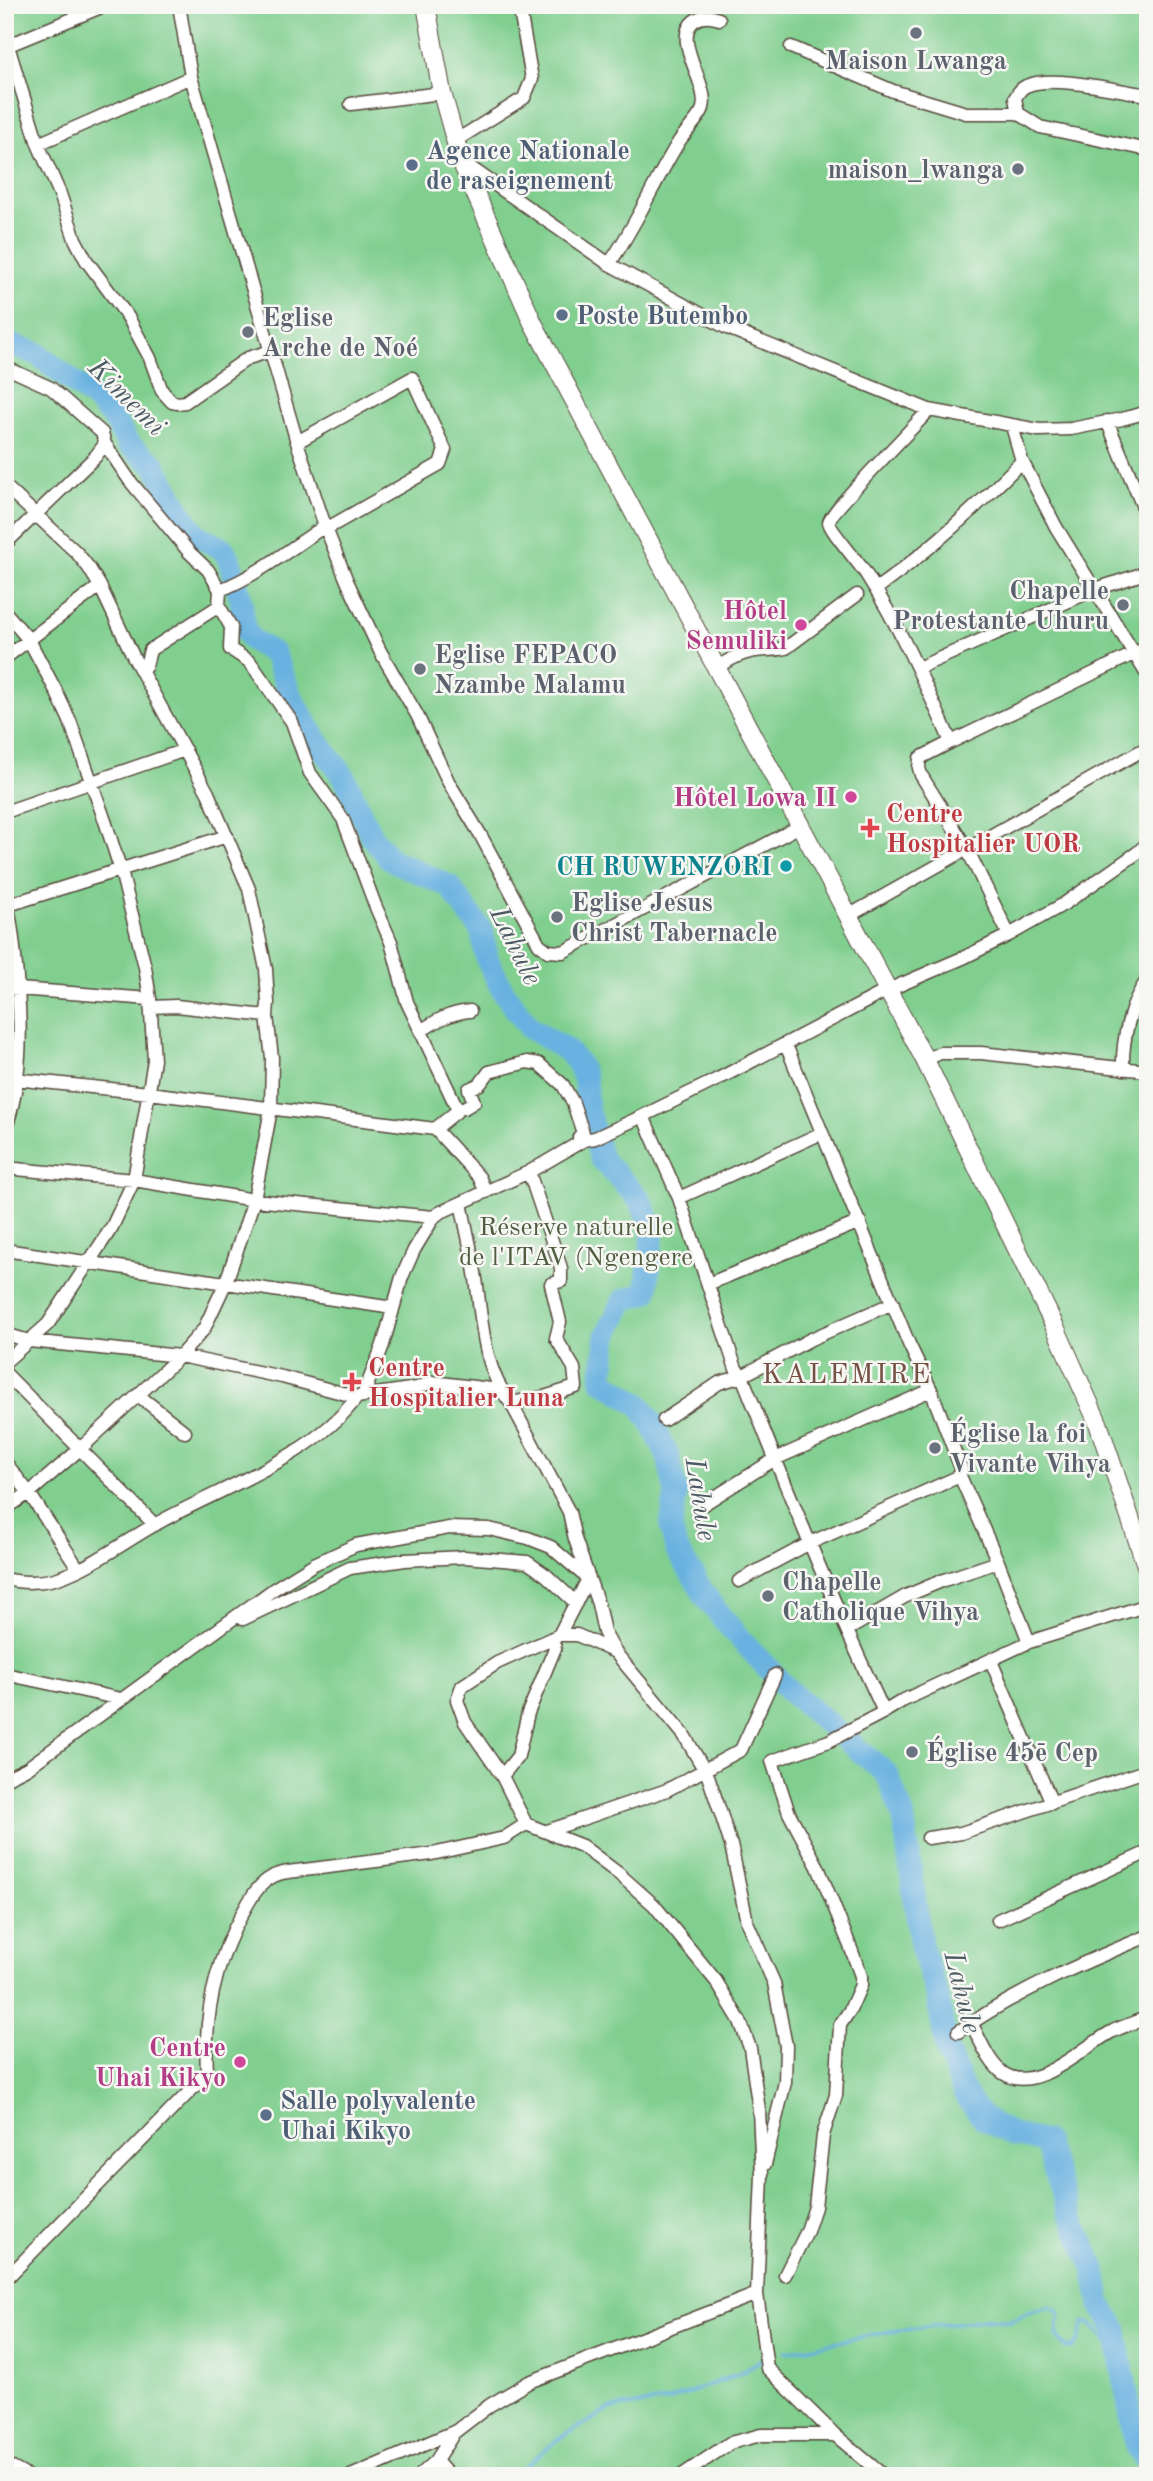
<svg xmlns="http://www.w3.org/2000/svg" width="1153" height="2481" font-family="'Old Standard TT',serif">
<rect width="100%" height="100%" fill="#f6f6f2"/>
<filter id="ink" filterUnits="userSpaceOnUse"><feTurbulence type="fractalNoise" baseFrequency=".0143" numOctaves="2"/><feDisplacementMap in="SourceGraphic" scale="14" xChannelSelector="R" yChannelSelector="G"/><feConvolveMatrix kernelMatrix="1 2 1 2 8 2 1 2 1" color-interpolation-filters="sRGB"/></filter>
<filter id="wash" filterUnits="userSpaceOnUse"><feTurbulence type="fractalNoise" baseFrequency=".00686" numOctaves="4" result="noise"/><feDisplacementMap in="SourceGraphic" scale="28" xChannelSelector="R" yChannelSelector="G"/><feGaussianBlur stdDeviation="1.57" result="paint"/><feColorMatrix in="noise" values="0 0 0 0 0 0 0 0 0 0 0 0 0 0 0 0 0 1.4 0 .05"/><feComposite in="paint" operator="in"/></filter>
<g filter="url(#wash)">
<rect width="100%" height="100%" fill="#f2ebd9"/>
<path fill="#80cf8f" stroke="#5e7c56" stroke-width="2" d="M5 5H1148V2476H5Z"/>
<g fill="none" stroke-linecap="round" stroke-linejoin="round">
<path stroke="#68b1e0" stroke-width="3.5" d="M785 2352 887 2332 987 2319 1010 2321 1027 2313 1049 2307 1059 2312C1060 2329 1052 2334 1065 2347L1072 2348 1078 2342 1084 2323H1090L1111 2345 1119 2346
M513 2476 556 2441 610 2409 667 2401 739 2374 764 2358"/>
<path stroke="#68b1e0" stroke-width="23" d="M5 343 36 353 95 399 114 419 128 444 154 464 184 518 198 536 223 549 229 559 241 599 244 628 252 640 274 654 292 699 317 741 344 776 371 836 391 860 449 886 482 931 487 959 503 991 530 1028 566 1050 578 1063 585 1080 587 1108 601 1159 640 1200 653 1230 646 1293 624 1300 607 1335 602 1380 639 1404 652 1423 668 1457 676 1492 671 1527 676 1549 710 1603 734 1632 787 1689 887 1774 903 1815 921 1945 938 1998 947 2051 965 2095 984 2119 1013 2135 1045 2142 1069 2211 1094 2267 1101 2305 1115 2327 1136 2446 1148 2465"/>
</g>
</g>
<g filter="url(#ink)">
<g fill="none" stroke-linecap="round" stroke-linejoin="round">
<defs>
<path id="minor" d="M179 5 191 77 297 442 325 526 347 581 380 651 417 715 449 783 480 834 539 944 548 951 563 952 802 825
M5 36 38 144 60 194 75 239 86 260 128 317 150 358 162 391 172 402 178 403 185 402 248 358 271 351
M9 45 106 5
M791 47 893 91 966 113H1018
M1148 95C1119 91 1052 74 1026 86 1021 88 1018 93 1015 98L1018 113 1040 127 1148 150
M351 104 442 93
M455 141 524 98 532 79 519 5
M38 144 191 77
M461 161 609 264 725 327 929 410 1039 430 1071 429 1122 419 1148 412
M609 264C636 226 654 182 678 143 684 133 701 117 703 108 710 85 671 39 694 21 702 15 711 16 719 19
M5 367 51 388 102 433 105 444 130 481 189 552 208 570 220 590 219 606 231 627 230 649 250 662 292 722 310 773 343 819 375 905 391 942 407 1002 457 1108
M929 410C916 425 829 512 829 522 829 529 860 564 866 574 900 627 925 684 951 742
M1107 421 1148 519
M1012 426 1022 461 1056 527 1148 676
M297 442 412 378 445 450 440 464 326 529
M5 486 77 553 89 568 100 586 134 658 208 793 249 889 266 969 268 1003 267 1016 272 1058 271 1109 254 1200 226 1282 204 1329 180 1356 80 1449 29 1493 5 1509
M5 544 95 457 105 444
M876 589C929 551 976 508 1022 461
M220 590C258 575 291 548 325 526
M5 612 29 640 56 691 70 721 106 824 121 871 145 967 150 999 154 1060 134 1180 112 1227 48 1324 5 1362
M5 658 100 586
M717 667C728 661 738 654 750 652 762 649 774 651 786 648L857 595
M918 668 1096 589 1148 572
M140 669 146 666 150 650 219 606
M5 812 185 750
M5 895C10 912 12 930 14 948 21 1008 25 1073 5 1131
M5 906 227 836
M850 915 1148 747
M1009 935 967 849 921 775 919 768 920 758 951 742 1148 647
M5 988 150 999
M151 1007 176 1006 267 1016
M421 1031C437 1020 450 1013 470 1011
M786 1045 909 1344 931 1390 961 1468 960 1476 998 1562 1029 1642
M925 1060 940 1053H981L1148 1071
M1123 1069C1122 1041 1130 1002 1148 979
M5 1078 149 1093 435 1129 479 1177 486 1192
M643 1116 679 1198 736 1369 742 1376C787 1489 832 1601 884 1712L902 1701 1029 1642 1148 1605
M435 1129 456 1112 457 1108H464L474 1102 469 1089 480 1084 489 1072 527 1062 539 1064 563 1085 573 1103 583 1133 579 1137 581 1142
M5 1168 134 1180 254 1200 434 1217
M679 1198 822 1133
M461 1203C466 1228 472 1253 476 1279 482 1320 483 1370 511 1403L569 1512 575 1539 598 1604 604 1632 615 1652 684 1735 708 1776 721 1814 731 1845 747 1922 774 1983 786 2046 785 2082 765 2164
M5 1250 393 1308
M708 1284 860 1222
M5 1334 29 1341 180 1356 282 1377 357 1397 417 1388 432 1382 499 1390
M5 1373 155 1525
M138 1395 185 1432
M363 1396 383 1345 402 1277 414 1250 434 1217 439 1213 529 1172 584 1140 595 1138 643 1116 718 1079 888 990 965 957 1009 935 1064 904 1137 853 1148 843
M511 1403 544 1397 576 1387 574 1368 556 1338 560 1322 551 1284 561 1281V1268L529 1172
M664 1420 719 1383 742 1376 811 1339 893 1303
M5 1462 29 1493 78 1568
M704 1504 775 1459 931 1390
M5 1579C20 1583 43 1583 58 1578 93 1566 124 1542 156 1524 220 1488 314 1457 357 1397
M739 1581 810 1543 960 1476
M243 1619 350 1568 405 1560 464 1557 527 1562 546 1575 576 1603
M847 1630 906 1596 944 1580 998 1562
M559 1635 588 1579
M991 1661 1052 1803
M5 1674 121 1699
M502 1776 518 1756 528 1713 555 1648 552 1638
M5 1779 27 1768 274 1589 314 1564 356 1545 449 1528 489 1529 528 1538 551 1547 586 1577
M526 1824 502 1776 465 1722 457 1700 462 1686 497 1663 559 1635H577L615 1652
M547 1831 667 1790 741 1750 775 1675
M928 1838 961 1833 1148 1770
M998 1920 1148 1852
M971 2023C980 2039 988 2062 1003 2073 1035 2096 1085 2045 1113 2031 1124 2026 1136 2022 1148 2017
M958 2032C1017 1991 1082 1963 1148 1936
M785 2275 807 2231 815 2207 823 2135 836 2095 840 2025 850 2010 861 1985V1976L850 1946 818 1867 789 1813 772 1761 829 1741 884 1712
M5 2280 195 2086 207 2072C204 2016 215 1963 242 1914 250 1900 257 1885 272 1877 276 1874 283 1873 288 1872L432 1854 504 1838 526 1824 582 1846 619 1874 654 1905 716 1981 740 2021 750 2048 759 2110 762 2175 757 2294 767 2368 835 2435 884 2476
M436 2461 449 2476
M5 2464 27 2476
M351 2476 456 2431 490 2405 529 2382 757 2294
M419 2476 436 2461 455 2431
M681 2476 730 2443 761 2435H835"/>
<path id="highway" d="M426 5 442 93 461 161 533 323 925 1060 1056 1329 1098 1423 1148 1571"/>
</defs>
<use href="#minor" stroke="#56473a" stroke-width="15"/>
<use href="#highway" stroke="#56473a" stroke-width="20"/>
<use href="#minor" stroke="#fff" stroke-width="12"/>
<use href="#highway" stroke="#fff" stroke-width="18"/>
</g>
</g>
<g fill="#6b7280" stroke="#f6f6f2" stroke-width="2.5">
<circle cx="916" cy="33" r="7"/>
<circle cx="1018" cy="169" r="7"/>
<circle cx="248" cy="332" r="7"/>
<circle cx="1123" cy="605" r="7"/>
<circle cx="420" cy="669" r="7"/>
<circle cx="557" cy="917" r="7"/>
<circle cx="935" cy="1448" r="7"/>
<circle cx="768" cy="1596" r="7"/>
<circle cx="912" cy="1752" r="7"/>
</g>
<g fill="#5c6f8a" stroke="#f6f6f2" stroke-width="2.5">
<circle cx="412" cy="165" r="7"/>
<circle cx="562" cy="315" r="7"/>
<circle cx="266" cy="2115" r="7"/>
</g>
<g fill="#d1479c" stroke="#f6f6f2" stroke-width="2.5">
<circle cx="801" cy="625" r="7"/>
<circle cx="851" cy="797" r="7"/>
<circle cx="240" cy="2062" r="7"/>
</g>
<g fill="#e0444e" stroke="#f6f6f2" stroke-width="2.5">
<path d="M866.5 817.5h7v7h7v7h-7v7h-7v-7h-7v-7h7z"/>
<path d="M348.5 1371.5h7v7h7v7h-7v7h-7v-7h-7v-7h7z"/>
</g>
<circle fill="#0f9aa8" stroke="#f6f6f2" stroke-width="2.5" cx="786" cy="866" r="7"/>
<g text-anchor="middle" stroke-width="5" stroke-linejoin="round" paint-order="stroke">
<g font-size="26" font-weight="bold" fill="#5b616d" stroke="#f6f6f2" text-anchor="start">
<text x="916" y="69" text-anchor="middle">Maison Lwanga</text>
<text x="1004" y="178" text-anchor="end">maison_lwanga</text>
<text x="262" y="326">Eglise<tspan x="262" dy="30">Arche de Noé</tspan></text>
<text x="1109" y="599" text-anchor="end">Chapelle<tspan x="1109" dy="30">Protestante Uhuru</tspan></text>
<text x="434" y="663">Eglise FEPACO<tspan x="434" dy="30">Nzambe Malamu</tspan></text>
<text x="571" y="911">Eglise Jesus<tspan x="571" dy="30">Christ Tabernacle</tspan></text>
<text x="949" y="1442">Église la foi<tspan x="949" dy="30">Vivante Vihya</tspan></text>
<text x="782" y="1590">Chapelle<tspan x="782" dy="30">Catholique Vihya</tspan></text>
<text x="926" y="1761">Église 45ē Cep</text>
</g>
<g font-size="26" font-weight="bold" fill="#4e5e75" stroke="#f6f6f2" text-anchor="start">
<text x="426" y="159">Agence Nationale<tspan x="426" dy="30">de raseignement</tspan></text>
<text x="576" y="324">Poste Butembo</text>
<text x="280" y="2109">Salle polyvalente<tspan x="280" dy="30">Uhai Kikyo</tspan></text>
</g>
<g font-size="26" font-weight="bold" fill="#b23c85" stroke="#f6f6f2" text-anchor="end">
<text x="787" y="619">Hôtel<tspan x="787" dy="30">Semuliki</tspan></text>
<text x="837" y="806">Hôtel Lowa II</text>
<text x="226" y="2056">Centre<tspan x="226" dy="30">Uhai Kikyo</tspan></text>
</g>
<g font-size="26" font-weight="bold" fill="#be3a42" stroke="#f6f6f2" text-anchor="start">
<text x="886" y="822">Centre<tspan x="886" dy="30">Hospitalier UOR</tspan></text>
<text x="368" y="1376">Centre<tspan x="368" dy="30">Hospitalier Luna</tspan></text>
</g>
<g font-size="26" font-weight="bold" fill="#0d838f" stroke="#f6f6f2" text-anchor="end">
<text x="772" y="875">CH RUWENZORI</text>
</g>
<g font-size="26" fill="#505c40" stroke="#f6f6f2">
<text x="576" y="1235">Réserve naturelle<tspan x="576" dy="30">de l'ITAV (Ngengere</tspan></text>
</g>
<g font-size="28" font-style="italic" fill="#4b5962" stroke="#f6f6f2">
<text transform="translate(128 396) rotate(45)" y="10">Kimemi</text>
<text transform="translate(517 945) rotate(64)" y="10">Lahule</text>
<text transform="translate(702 1499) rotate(81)" y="10">Lahule</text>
<text transform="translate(964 1992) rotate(76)" y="10">Lahule</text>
</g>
<g font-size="28" letter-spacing="2" fill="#755045" stroke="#f6f6f2">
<text x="847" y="1383">KALEMIRE</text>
</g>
</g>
<rect width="1153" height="2481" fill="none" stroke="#f6f6f2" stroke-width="28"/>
</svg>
